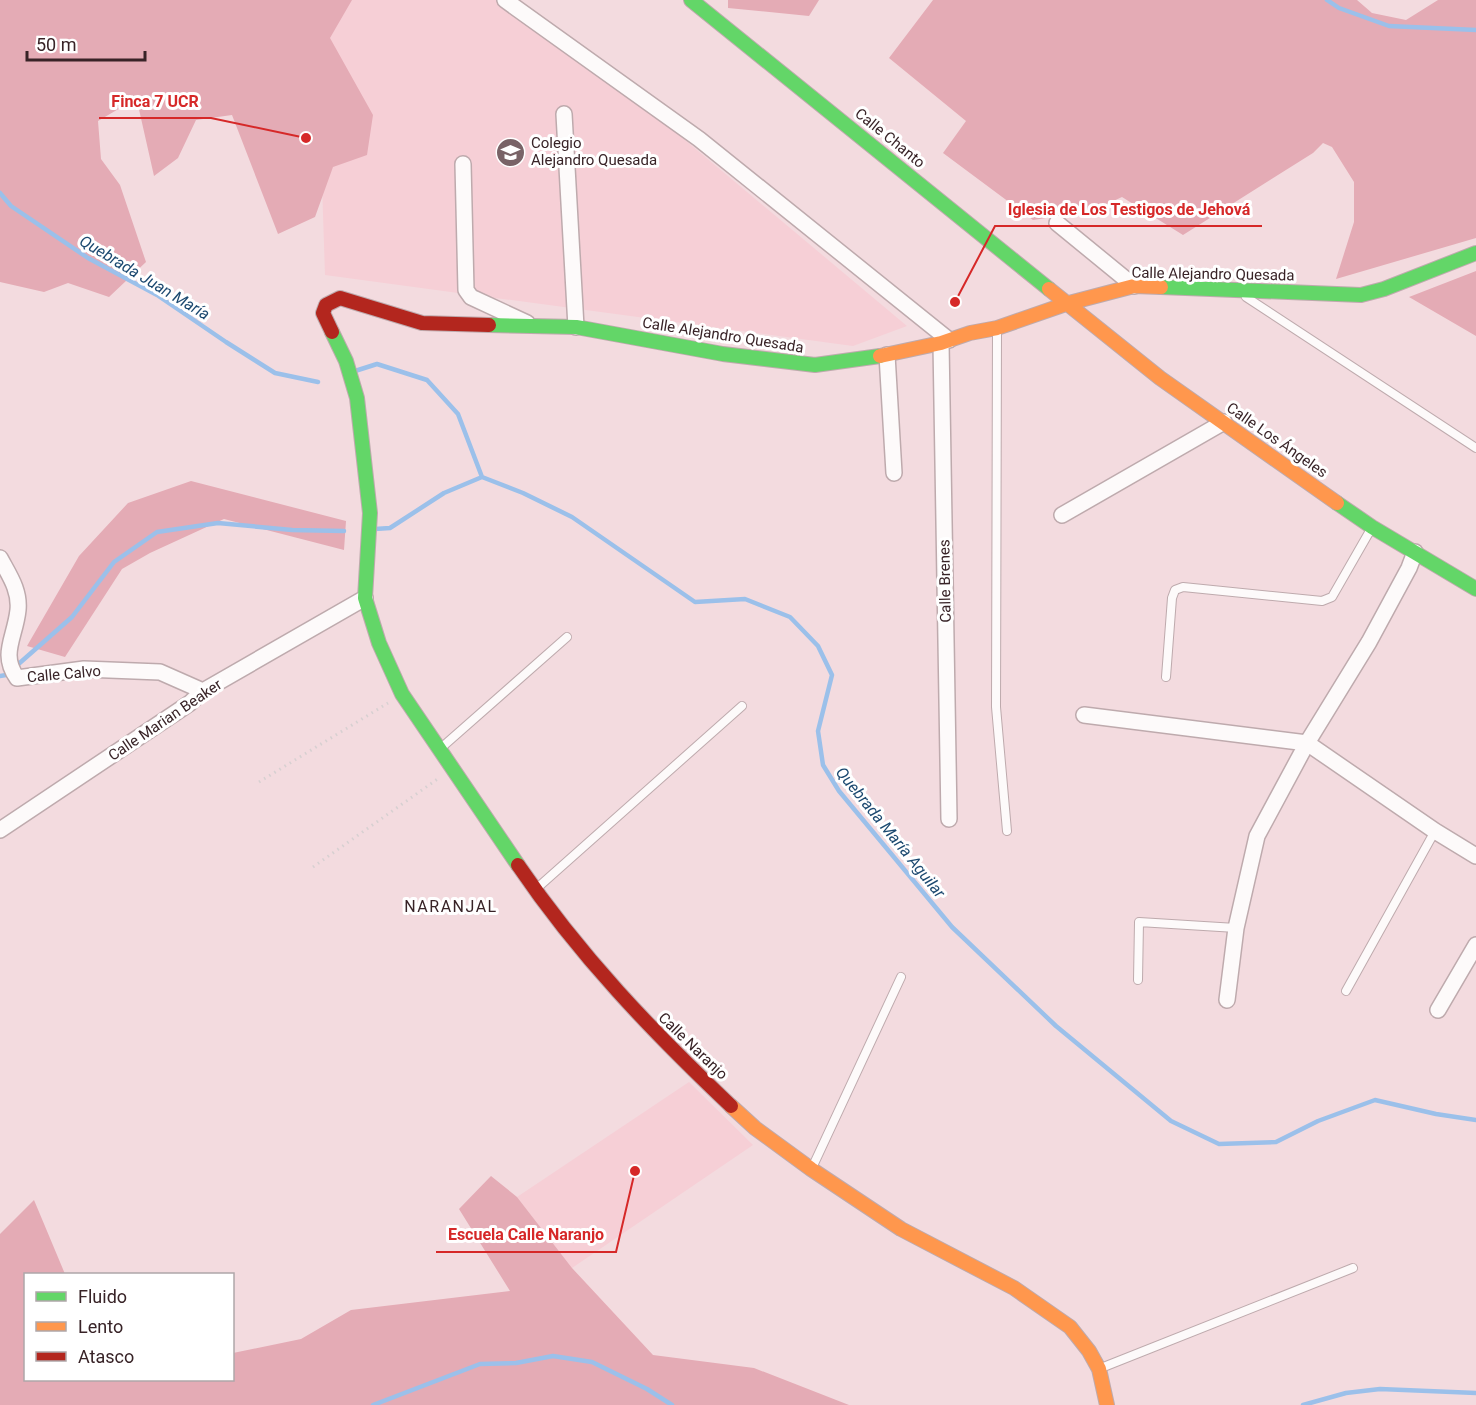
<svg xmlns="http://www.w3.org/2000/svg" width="1476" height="1405" font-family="Roboto,sans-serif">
<rect width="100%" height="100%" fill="#f3dbdf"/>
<path fill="#f6cfd6" d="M346 0H518L907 326 853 346 325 275 317 30Z
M689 1082 753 1145 572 1268 517 1197Z"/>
<path fill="#e4abb5" d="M0 0H352L330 38 373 115 367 155 333 167 315 217 278 234 232 115 196 120 178 158 154 176 138 105 127 104 98 121 101 159 120 185 146 262 109 297 68 283 44 292 0 282Z
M728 0H819L809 16 728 8Z
M933 0H1357L1372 13 1406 20 1438 0H1476V238L1336 279 1354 222V182L1332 147 1323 143 1313 153 1183 235 1122 197 1092 211 1033 220 943 153 966 121 889 58Z
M1476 271V336L1409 297Z
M191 481 346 521 344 550 224 519 150 553 122 569 65 657 27 646 79 556 128 503Z
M491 1176 517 1197 572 1268 653 1355 754 1368 849 1405H0V1234L34 1200 65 1274H26V1380H232L233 1353 301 1339 351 1310 510 1291 459 1209Z"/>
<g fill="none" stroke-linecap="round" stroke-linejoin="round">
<path stroke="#9bc0ea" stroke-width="4.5" d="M1327 0 1339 8 1389 26 1476 30
M0 193 11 206 88 258 157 295 226 342 275 373 318 382
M355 371 377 364 427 380 458 414 482 477
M375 529 390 528 444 493 482 477 523 493 572 517 695 602 745 599 790 617 818 646 832 675 818 731 823 765 839 791 952 927 1056 1026 1171 1121 1219 1144 1276 1142 1318 1121 1375 1100 1436 1114 1476 1120
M0 676 6 675 72 617 114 562 157 532 218 523 292 530 344 531
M373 1405 480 1364 516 1363 553 1356 592 1362 647 1389 672 1405
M1303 1405 1346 1393 1380 1389 1476 1393"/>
<defs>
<path id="lane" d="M1246 297 1476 448
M997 330 996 707 1007 831
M1166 677 1172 598 1175 590 1183 587 1322 601 1332 597 1371 529
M441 748 567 637
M536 889 742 706
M1138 980 1139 922 1236 928
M1346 991 1435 831
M812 1168 901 977
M1101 1368 1353 1268"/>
<path id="street" d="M505 0 699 139 949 340
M564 114 576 327
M463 164 466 290 471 297 527 323
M1057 223 1134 286
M941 343 949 819
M887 355 894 473
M1062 515 1224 422
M0 558C9 575 20 590 18 610 15 638 0 654 17 678L84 669 160 672 203 691
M1084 715 1307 743 1435 831 1476 856
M0 830 190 703 203 691 365 598
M1227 1000 1236 928 1257 836 1307 743 1369 642 1409 568 1415 552
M1438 1010 1476 945"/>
<path id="fast" d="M691 0 1049 289
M1161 287 1361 295 1384 289 1476 253
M489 325 576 327 723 354 815 365 880 356
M332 332 346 361 357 398 370 513 365 598 379 643 402 694 518 865
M1337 503 1372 527 1476 589"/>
<path id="slow" d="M1049 289 1160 378 1337 503
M880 356 941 343 970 333 997 328 1069 303 1134 286 1161 287
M731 1106 755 1128 811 1169 901 1229 1014 1288 1070 1327 1089 1351 1099 1369 1107 1405"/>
<path id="jam" d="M332 332 323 313 326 305 340 298 422 323 489 325
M518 865C579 955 652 1031 731 1106"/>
</defs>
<use href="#lane" stroke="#beaaad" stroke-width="10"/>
<use href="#street" stroke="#beaaad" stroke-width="18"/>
<use href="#fast" stroke="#beaaad" stroke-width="16"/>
<use href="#slow" stroke="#beaaad" stroke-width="16"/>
<use href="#jam" stroke="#beaaad" stroke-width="16"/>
<path stroke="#d7d0d1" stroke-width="3" stroke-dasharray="1.5 4.5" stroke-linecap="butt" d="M259 782 388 703
M313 867 439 778"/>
<use href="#lane" stroke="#fdfafa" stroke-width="8"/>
<use href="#street" stroke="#fdfafa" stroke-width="15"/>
<use href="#fast" stroke="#63d668" stroke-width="14"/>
<use href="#slow" stroke="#ff974d" stroke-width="14"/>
<use href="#jam" stroke="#b3261e" stroke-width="14"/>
</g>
<defs>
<symbol id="school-disc" viewBox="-11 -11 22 22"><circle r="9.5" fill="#796367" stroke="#fff"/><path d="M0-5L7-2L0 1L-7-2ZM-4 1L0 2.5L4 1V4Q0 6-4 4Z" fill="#fff"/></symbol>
</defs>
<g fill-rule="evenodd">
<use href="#school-disc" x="494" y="136" width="33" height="33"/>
</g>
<g text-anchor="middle" stroke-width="6" stroke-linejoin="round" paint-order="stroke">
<g font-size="15" fill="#382327" stroke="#fff">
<text transform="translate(890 138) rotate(39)" y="5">Calle Chanto</text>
<text transform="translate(1213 274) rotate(1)" y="5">Calle Alejandro Quesada</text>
<text transform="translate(723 335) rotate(9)" y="5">Calle Alejandro Quesada</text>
<text transform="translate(1277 440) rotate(35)" y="5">Calle Los Ángeles</text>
<text transform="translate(945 581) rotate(-91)" y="5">Calle Brenes</text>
<text transform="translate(64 674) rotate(-5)" y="5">Calle Calvo</text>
<text transform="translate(165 720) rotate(-34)" y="5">Calle Marian Beaker</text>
<text transform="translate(693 1046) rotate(44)" y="5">Calle Naranjo</text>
</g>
<g font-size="15" fill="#382327" stroke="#fff" text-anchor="start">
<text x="531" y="148">Colegio<tspan x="531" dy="17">Alejandro Quesada</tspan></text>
</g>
<g font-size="16" font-style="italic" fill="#1c4970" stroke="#fff">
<text transform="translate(145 277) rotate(31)" y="6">Quebrada Juan María</text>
<text transform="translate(891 832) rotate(51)" y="6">Quebrada María Aguilar</text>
</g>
<g font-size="16" letter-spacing="1.5" fill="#382327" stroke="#fff">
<text x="451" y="912">NARANJAL</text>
</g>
</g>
<path fill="none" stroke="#d62828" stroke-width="2" d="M306 138L211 118H99M955 302L995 226H1262M635 1171L616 1252H436"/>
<g fill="#d62828" stroke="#fff" stroke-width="2">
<circle cx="306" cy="138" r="6"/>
<circle cx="955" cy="302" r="6"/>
<circle cx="635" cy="1171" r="6"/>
</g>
<g font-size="16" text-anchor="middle" font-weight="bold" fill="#d62828" stroke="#fff" stroke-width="6" stroke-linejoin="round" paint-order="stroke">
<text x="155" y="107">Finca 7 UCR</text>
<text x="1129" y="215">Iglesia de Los Testigos de Jehová</text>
<text x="526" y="1240">Escuela Calle Naranjo</text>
</g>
<rect x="24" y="1273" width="210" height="108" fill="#ffffff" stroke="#afa7a9" stroke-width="1.5"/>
<rect x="36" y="1292" width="30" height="9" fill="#63d668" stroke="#afa7a9" stroke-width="1.5"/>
<text x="78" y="1303" font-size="18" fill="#382327">Fluido</text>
<rect x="36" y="1322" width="30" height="9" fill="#ff974d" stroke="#afa7a9" stroke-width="1.5"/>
<text x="78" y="1333" font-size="18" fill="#382327">Lento</text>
<rect x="36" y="1352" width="30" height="9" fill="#b3261e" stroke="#afa7a9" stroke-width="1.5"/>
<text x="78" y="1363" font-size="18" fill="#382327">Atasco</text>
<path d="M27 51v9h118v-9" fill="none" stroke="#382327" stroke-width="3"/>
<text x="36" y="51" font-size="18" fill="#382327" stroke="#ffffff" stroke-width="4.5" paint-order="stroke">50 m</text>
</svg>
